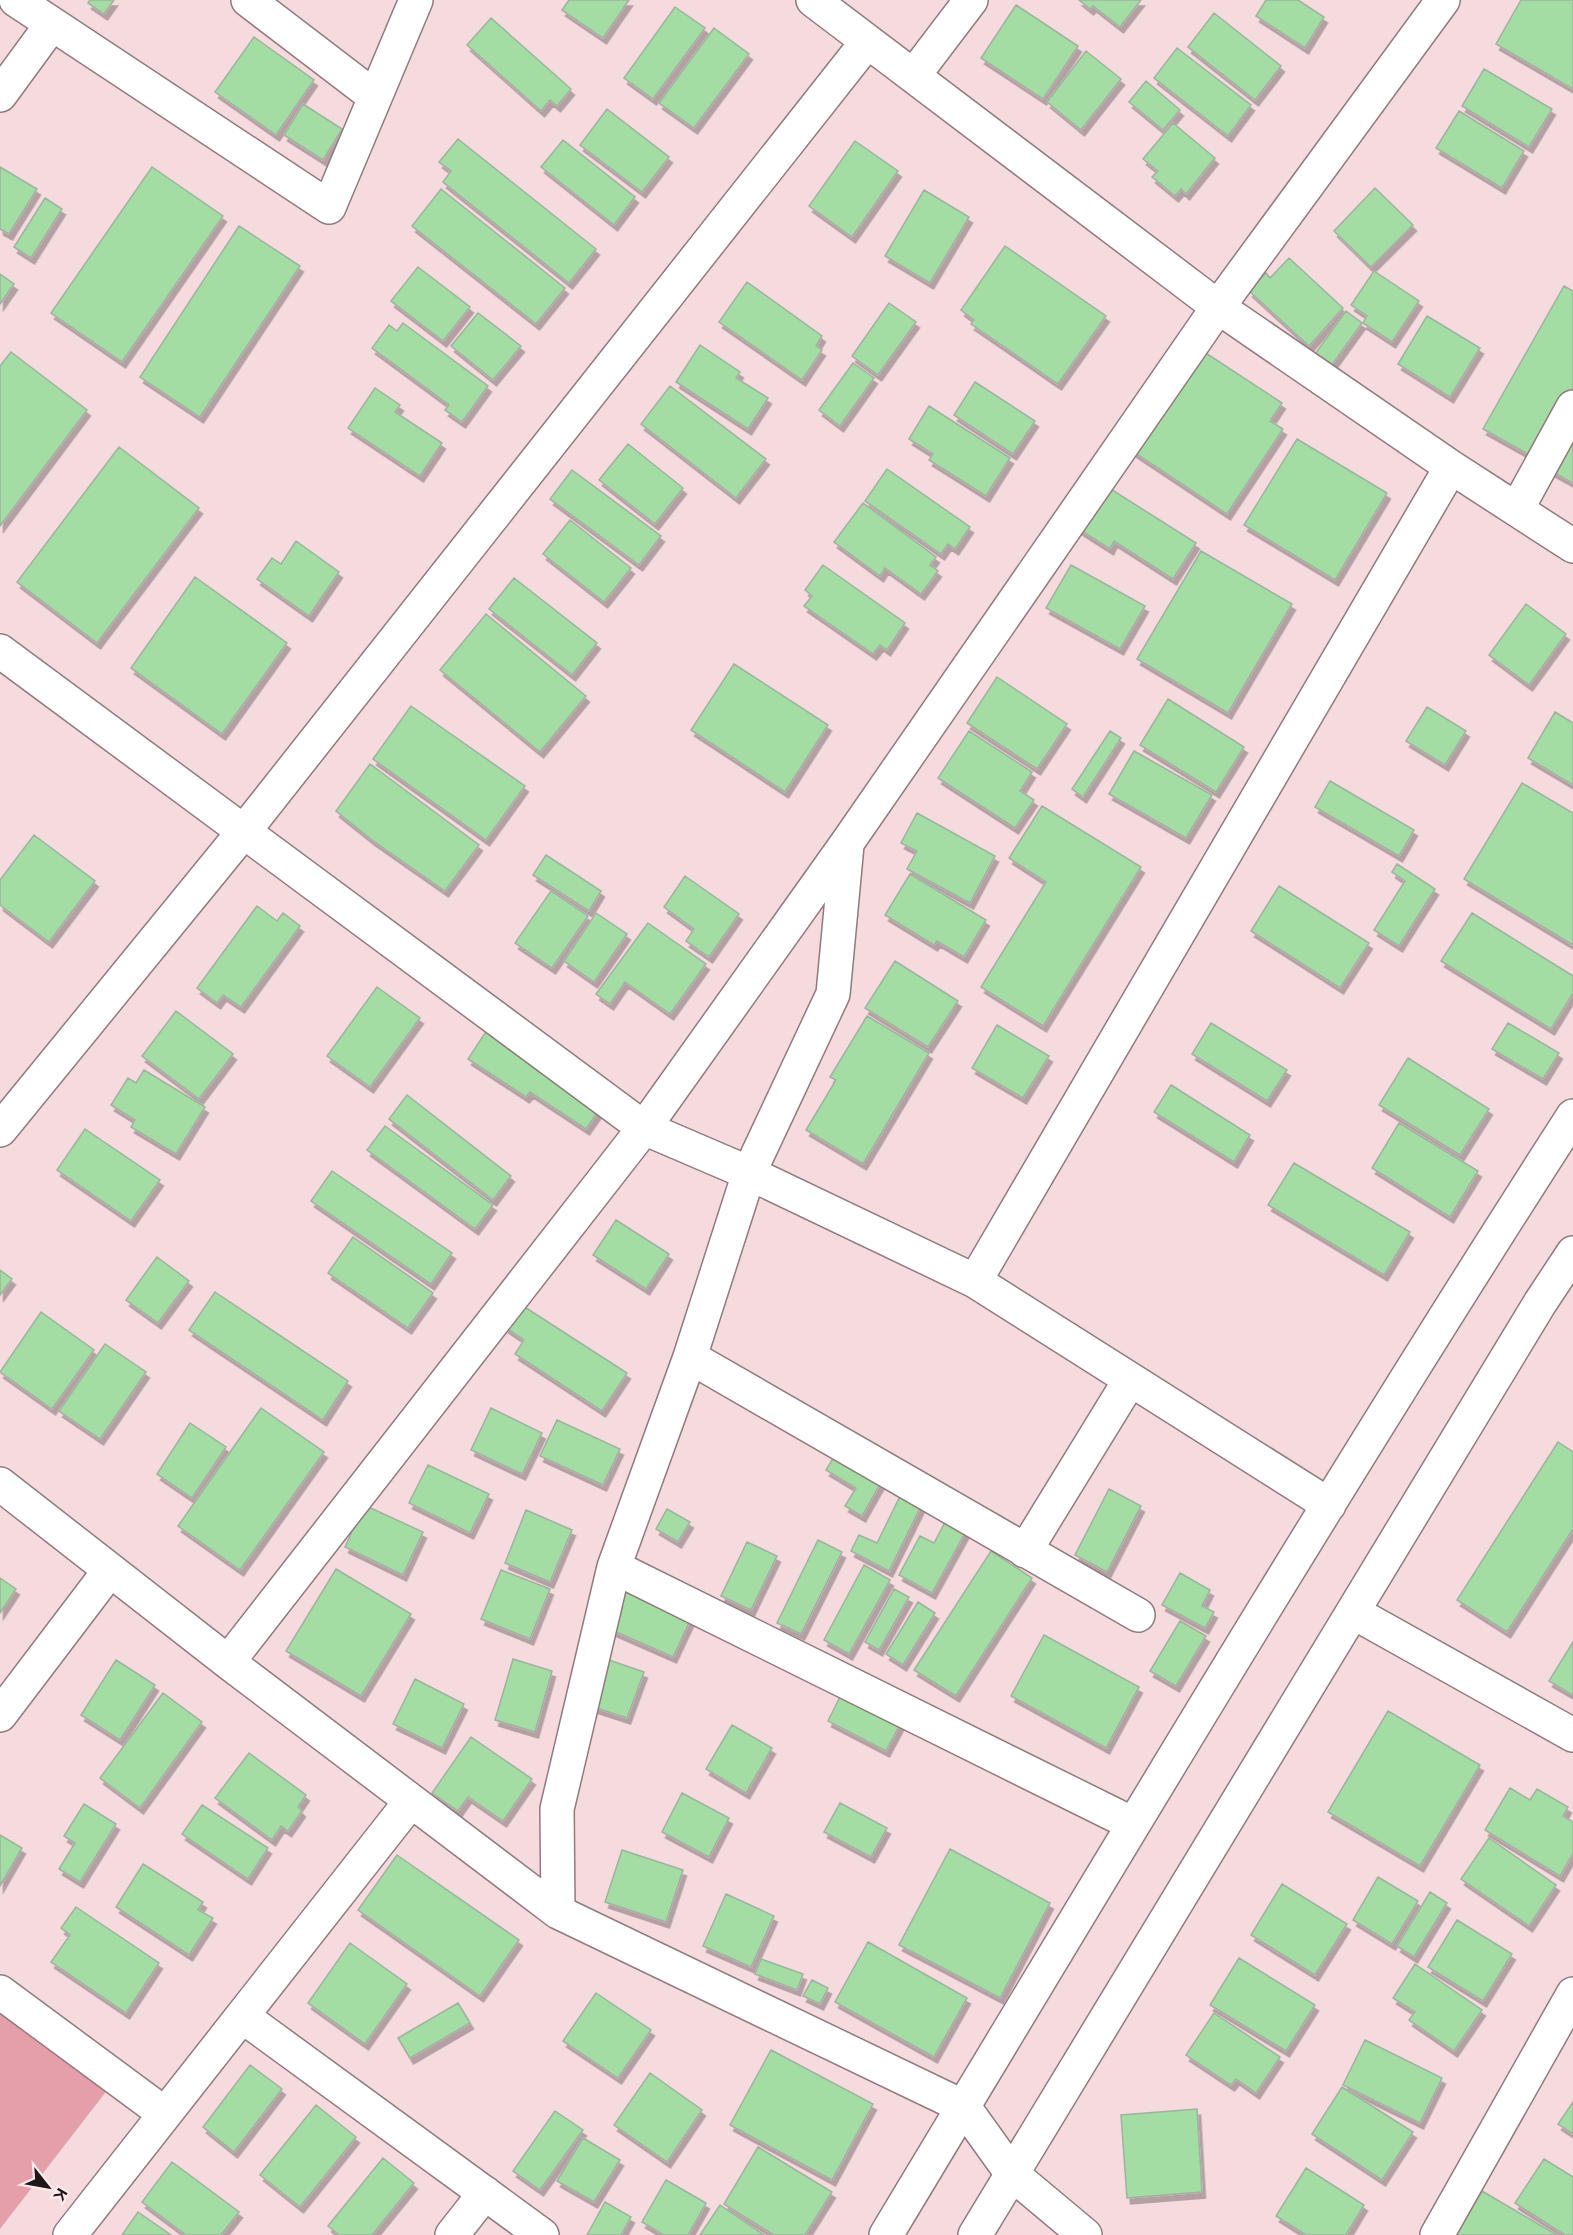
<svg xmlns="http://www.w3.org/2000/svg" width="1573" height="2235" font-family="Helvetica,sans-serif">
<defs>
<filter id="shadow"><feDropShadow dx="3.5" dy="6" stdDeviation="0" flood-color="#0004"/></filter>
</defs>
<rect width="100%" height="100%" fill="#f5dade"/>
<path fill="#e59faa" d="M0 2006 108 2089 0 2229Z"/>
<path fill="#a3dda4" stroke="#a1b1a1" stroke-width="1.5" filter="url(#shadow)" d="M90 0H114L104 14 88 3Z
M569 0H629L603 38 562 10Z
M1079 0H1141L1120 27 1093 6 1090 9Z
M1266 0H1298L1324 17 1305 48 1256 16Z
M1521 0H1573V89L1496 44Z
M1016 5 1078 46 1043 99 981 58Z
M675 7 705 28 653 99 624 78Z
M1214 13 1281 66 1255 100 1188 47Z
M491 18 571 89 557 106 550 100 541 111 467 45Z
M714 28 749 54 694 128 659 103Z
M254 37 314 80 276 135 215 92Z
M1177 48 1251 105 1228 136 1154 78Z
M1086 51 1121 79 1081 130 1047 102Z
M1484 69 1552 109 1529 147 1462 106Z
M1146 81 1180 110 1163 130 1129 102Z
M303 104 342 129 323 160 284 135Z
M607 109 669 157 642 192 580 145Z
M1459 111 1524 151 1502 188 1436 148Z
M1173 123 1215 158 1186 194 1181 189 1175 196 1152 177 1158 171 1143 159Z
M458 139 596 249 569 283 443 182 451 171 439 162Z
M563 140 635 197 614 225 541 167Z
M855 141 898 171 852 237 809 206Z
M0 167 37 189 9 234 0 229Z
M152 167 223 216 122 362 51 313Z
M1375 188 1413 225 1371 267 1334 231Z
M441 189 565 288 536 324 412 226Z
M924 190 969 217 930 283 885 256Z
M45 198 62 209 31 258 14 247Z
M239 226 300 266 200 417 140 377Z
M1005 246 1106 316 1058 384 971 324 974 320 961 310Z
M1289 258 1343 308 1309 346 1249 291 1266 273 1270 278Z
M418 267 470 307 443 341 391 301Z
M1374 271 1419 301 1392 342 1363 323 1367 316 1351 305Z
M0 274 14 284 0 304Z
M747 282 822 336 816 346 822 350 802 380 719 322Z
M1564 286 1573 291V391L1535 458 1483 429Z
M889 303 916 322 878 375 852 356Z
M1346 311 1362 323 1331 366 1315 354Z
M478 313 521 346 493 380 451 346Z
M1427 316 1480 348 1450 397 1398 364Z
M403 323 488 386 462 422 445 410 449 405 372 348 389 325 397 331Z
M700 345 740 372 736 378 768 398 748 429 676 382Z
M1195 346 1282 403 1270 421 1283 429 1227 514 1128 448Z
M11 352 87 410 0 526V366Z
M853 363 874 378 840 426 819 410Z
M975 382 1035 421 1013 454 954 415Z
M670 386 766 459 736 498 641 424Z
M375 388 400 405 395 412 442 443 420 476 348 428Z
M929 406 1010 458 986 496 929 460 933 454 909 439Z
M1573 425V483L1548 469Z
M1297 439 1387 493 1335 580 1244 525Z
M628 444 683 488 655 524 599 480Z
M119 447 199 508 97 643 17 582Z
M887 469 970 527 955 549 948 544 941 554 865 501Z
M572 470 661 536 639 565 550 499Z
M1098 481 1196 543 1173 579 1114 541 1110 549 1071 524Z
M863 503 936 557 930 565 938 571 921 594 885 568 880 576 834 542Z
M570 520 631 568 604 602 543 554Z
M296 541 339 572 309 616 257 579 272 558 281 564Z
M1201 551 1292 604 1228 713 1137 659Z
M823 565 905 623 887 650 880 645 873 654 804 606 812 596 805 590Z
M1071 565 1145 606 1120 649 1046 608Z
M195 577 287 643 222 734 131 668Z
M514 578 597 643 572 675 489 609Z
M1526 604 1566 634 1529 685 1489 655Z
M486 614 586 696 540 752 440 670Z
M734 664 828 725 785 792 691 730Z
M997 677 1067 724 1037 769 967 723Z
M1168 699 1244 747 1216 792 1140 745Z
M411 706 525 786 486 840 373 759Z
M1427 707 1466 731 1445 765 1406 741Z
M1555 712 1573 723V785L1528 758Z
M969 731 1032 772 1020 791 1034 800 1015 828 938 778Z
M1110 731 1121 738 1083 797 1072 789Z
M1134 751 1212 795 1186 838 1109 794Z
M370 764 479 845 445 891 372 840 336 811Z
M1330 781 1414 830 1399 856 1315 807Z
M1522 783 1573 813V945L1464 879Z
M1042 806 1141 867 1043 1026 981 987 1046 882 1009 858Z
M917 813 995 856 970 903 907 869 917 851 901 843Z
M34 835 95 881 49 942 0 905V880Z
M546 855 601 891 589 911 533 875Z
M1397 864 1435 889 1399 946 1374 930 1405 881 1392 872Z
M910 874 986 920 964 957 937 941 934 945 885 915Z
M685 876 739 914 709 957 686 941 694 929 664 907Z
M1279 886 1369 943 1340 988 1251 931Z
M551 891 588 916 552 968 515 943Z
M257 906 277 921 283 913 300 926 241 1007 223 995 217 1003 197 988Z
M596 913 627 934 594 982 564 961Z
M1472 913 1573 976V993L1551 1029 1441 961Z
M648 923 706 964 670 1014 625 982 610 1004 596 994Z
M895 961 958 1001 928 1047 865 1008Z
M377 987 420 1018 370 1087 327 1056Z
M176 1011 233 1054 199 1099 142 1056Z
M867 1016 929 1053 863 1164 806 1130 836 1080 830 1077Z
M1211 1023 1287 1070 1267 1101 1192 1054Z
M1508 1023 1559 1053 1543 1079 1492 1049Z
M997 1025 1049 1056 1023 1098 972 1068Z
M487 1030 602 1106 586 1129 530 1092 526 1097 468 1059Z
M1408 1058 1489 1109 1460 1155 1379 1105Z
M144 1070 205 1107 176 1154 131 1127 135 1120 111 1105 128 1078 136 1083Z
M1171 1085 1250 1135 1234 1162 1154 1112Z
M407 1095 511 1176 493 1200 389 1119Z
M1399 1123 1478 1171 1450 1217 1372 1168Z
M385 1126 493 1205 475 1229 367 1150Z
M85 1129 160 1180 131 1221 57 1170Z
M1294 1163 1410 1232 1384 1275 1268 1205Z
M332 1171 452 1253 431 1284 311 1201Z
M616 1220 669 1254 646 1289 593 1255Z
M353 1237 433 1293 408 1328 328 1273Z
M157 1257 189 1281 158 1323 126 1300Z
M0 1270 12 1279 0 1295Z
M215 1292 348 1381 323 1420 189 1330Z
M520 1304 627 1373 602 1411 515 1354 524 1340 505 1327Z
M41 1312 94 1350 52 1409 0 1372Z
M105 1344 146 1372 100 1439 59 1411Z
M261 1408 324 1452 240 1570 178 1526Z
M491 1408 542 1433 522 1474 471 1450Z
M557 1420 620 1449 603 1485 540 1456Z
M190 1423 226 1447 192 1498 157 1474Z
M1558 1442 1573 1452V1529L1507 1632 1457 1600Z
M838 1450 884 1477 862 1516 845 1506 856 1488 826 1470Z
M428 1465 489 1494 470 1533 409 1503Z
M905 1486 926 1496 889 1571 851 1551 859 1535 877 1543Z
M1109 1489 1141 1506 1107 1572 1075 1555Z
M364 1505 423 1532 403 1575 345 1547Z
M667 1509 690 1522 678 1542 656 1529Z
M526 1510 572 1530 550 1582 505 1563Z
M951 1511 971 1522 932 1593 899 1575 920 1536 934 1543Z
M818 1540 842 1552 801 1634 777 1623Z
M747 1542 777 1556 751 1610 721 1596Z
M991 1551 1032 1578 956 1696 914 1670Z
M864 1565 890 1580 849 1654 824 1640Z
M336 1569 411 1614 361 1696 286 1651Z
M501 1570 550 1589 530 1639 481 1619Z
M1180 1573 1210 1590 1202 1606 1214 1612 1205 1628 1162 1605Z
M0 1578 16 1589 0 1613Z
M625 1581 694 1612 673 1657 605 1627Z
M894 1589 909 1597 879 1650 865 1642Z
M918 1602 935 1613 903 1665 886 1654Z
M1180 1621 1206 1636 1176 1686 1150 1671Z
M1044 1635 1139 1687 1106 1748 1011 1696Z
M1573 1642V1695L1549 1681Z
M513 1659 552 1671 535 1732 495 1720Z
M606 1659 644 1672 627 1718 590 1706Z
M116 1660 155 1685 120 1740 81 1715Z
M415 1679 464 1704 442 1748 393 1724Z
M846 1685 905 1715 886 1751 828 1721Z
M163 1693 202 1722 140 1808 100 1778Z
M1388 1711 1480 1765 1420 1866 1328 1812Z
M732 1725 772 1748 746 1793 706 1769Z
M471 1737 532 1779 503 1821 468 1797 458 1811 432 1793Z
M249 1753 306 1795 298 1807 302 1811 288 1831 281 1826 272 1840 215 1798Z
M1510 1788 1530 1800 1537 1789 1568 1807 1563 1816 1573 1822V1853L1560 1876 1485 1830Z
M682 1793 729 1818 709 1857 662 1832Z
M840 1803 887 1828 871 1857 824 1832Z
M84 1804 116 1824 80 1882 59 1869 75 1843 64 1836Z
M202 1805 268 1848 248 1879 182 1834Z
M0 1835 22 1848 0 1886Z
M1489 1838 1556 1885 1529 1926 1461 1879Z
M950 1849 1050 1903 1000 1998 899 1945Z
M622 1850 683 1870 666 1922 605 1902Z
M397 1855 519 1940 480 1996 358 1910Z
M143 1864 203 1902 198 1910 213 1918 189 1955 116 1907Z
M1378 1877 1418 1901 1392 1944 1353 1920Z
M1282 1884 1347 1924 1315 1975 1251 1935Z
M1430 1892 1447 1903 1414 1957 1397 1946Z
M726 1894 774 1916 751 1967 703 1946Z
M76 1907 159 1963 126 2013 51 1962 70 1935 61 1928Z
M1457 1920 1512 1954 1483 2001 1428 1967Z
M868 1942 967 1998 934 2057 835 2002Z
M350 1943 407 1984 365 2044 308 2003Z
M1239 1958 1315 2005 1286 2051 1210 2005Z
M761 1959 803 1974 797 1990 755 1974Z
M1415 1964 1482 2010 1454 2051 1409 2020 1415 2012 1393 1998Z
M812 1980 828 1988 820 2004 803 1996Z
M596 1993 651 2030 618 2078 563 2041Z
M458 2003 470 2023 410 2058 398 2038Z
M1214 2013 1280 2057 1256 2093 1236 2079 1231 2085 1186 2055Z
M1365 2040 1442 2078 1420 2123 1343 2085Z
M771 2050 873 2104 832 2180 730 2125Z
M250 2065 282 2089 234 2152 203 2127Z
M650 2073 702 2110 667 2162 614 2125Z
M1342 2087 1413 2132 1382 2180 1312 2134Z
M1573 2102V2134L1558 2124Z
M316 2105 356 2137 300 2207 260 2175Z
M1197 2109 1202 2192 1127 2198 1121 2115Z
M555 2111 583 2130 540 2190 513 2171Z
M583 2138 620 2160 594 2202 557 2181Z
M758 2147 832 2192 805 2235H774L724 2204Z
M383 2158 414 2183 372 2235H339L328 2226Z
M1544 2159 1573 2177V2235H1565L1515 2203Z
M172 2162 239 2212 221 2235H186L142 2202Z
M1306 2168 1364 2205 1346 2235H1306L1276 2216Z
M666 2180 706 2203 688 2235H664L642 2222Z
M1482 2191 1557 2235H1456Z
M605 2202 631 2217 621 2235H587Z
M720 2205 764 2235H700Z
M138 2212 171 2235H122Z"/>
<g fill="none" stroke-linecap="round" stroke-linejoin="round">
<defs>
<path id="minor" d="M16 0 329 207 416 0
M248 0 375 97
M813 0 1218 307 1451 467 1573 546
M914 75 971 0
M0 95 52 24
M1517 509 1573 407
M0 651 644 1128 749 1173 975 1281 1329 1505
M0 1130 245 830 867 42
M975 1281 1451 467
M690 1357 1138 1615
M0 1484 228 1662 558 1912 964 2107 1012 2174 1085 2235
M1025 1551 1130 1380
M614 1567 1133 1824
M1353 1612 1573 1735
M228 1662 644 1128 847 843 1218 307 1443 0
M0 1715 110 1570
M558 1912 557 1809 614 1567 690 1357 749 1173 833 994 847 845
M0 1992 165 2114
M242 2016 542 2235
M70 2235 411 1801
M452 2235 485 2193
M886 2235C1112 1860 1336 1484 1573 1116
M975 2235 1540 1303 1573 1253
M1437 2235 1573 1994"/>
</defs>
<use href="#minor" stroke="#927a7e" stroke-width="36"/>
<use href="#minor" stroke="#fff" stroke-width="33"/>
</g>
<g transform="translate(48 2187) rotate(121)" stroke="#ffe9ec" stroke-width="4.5" paint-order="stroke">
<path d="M0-4.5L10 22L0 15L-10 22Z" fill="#1f1618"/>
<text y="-9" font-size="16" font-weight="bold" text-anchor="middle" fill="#1f1618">K</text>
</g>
</svg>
